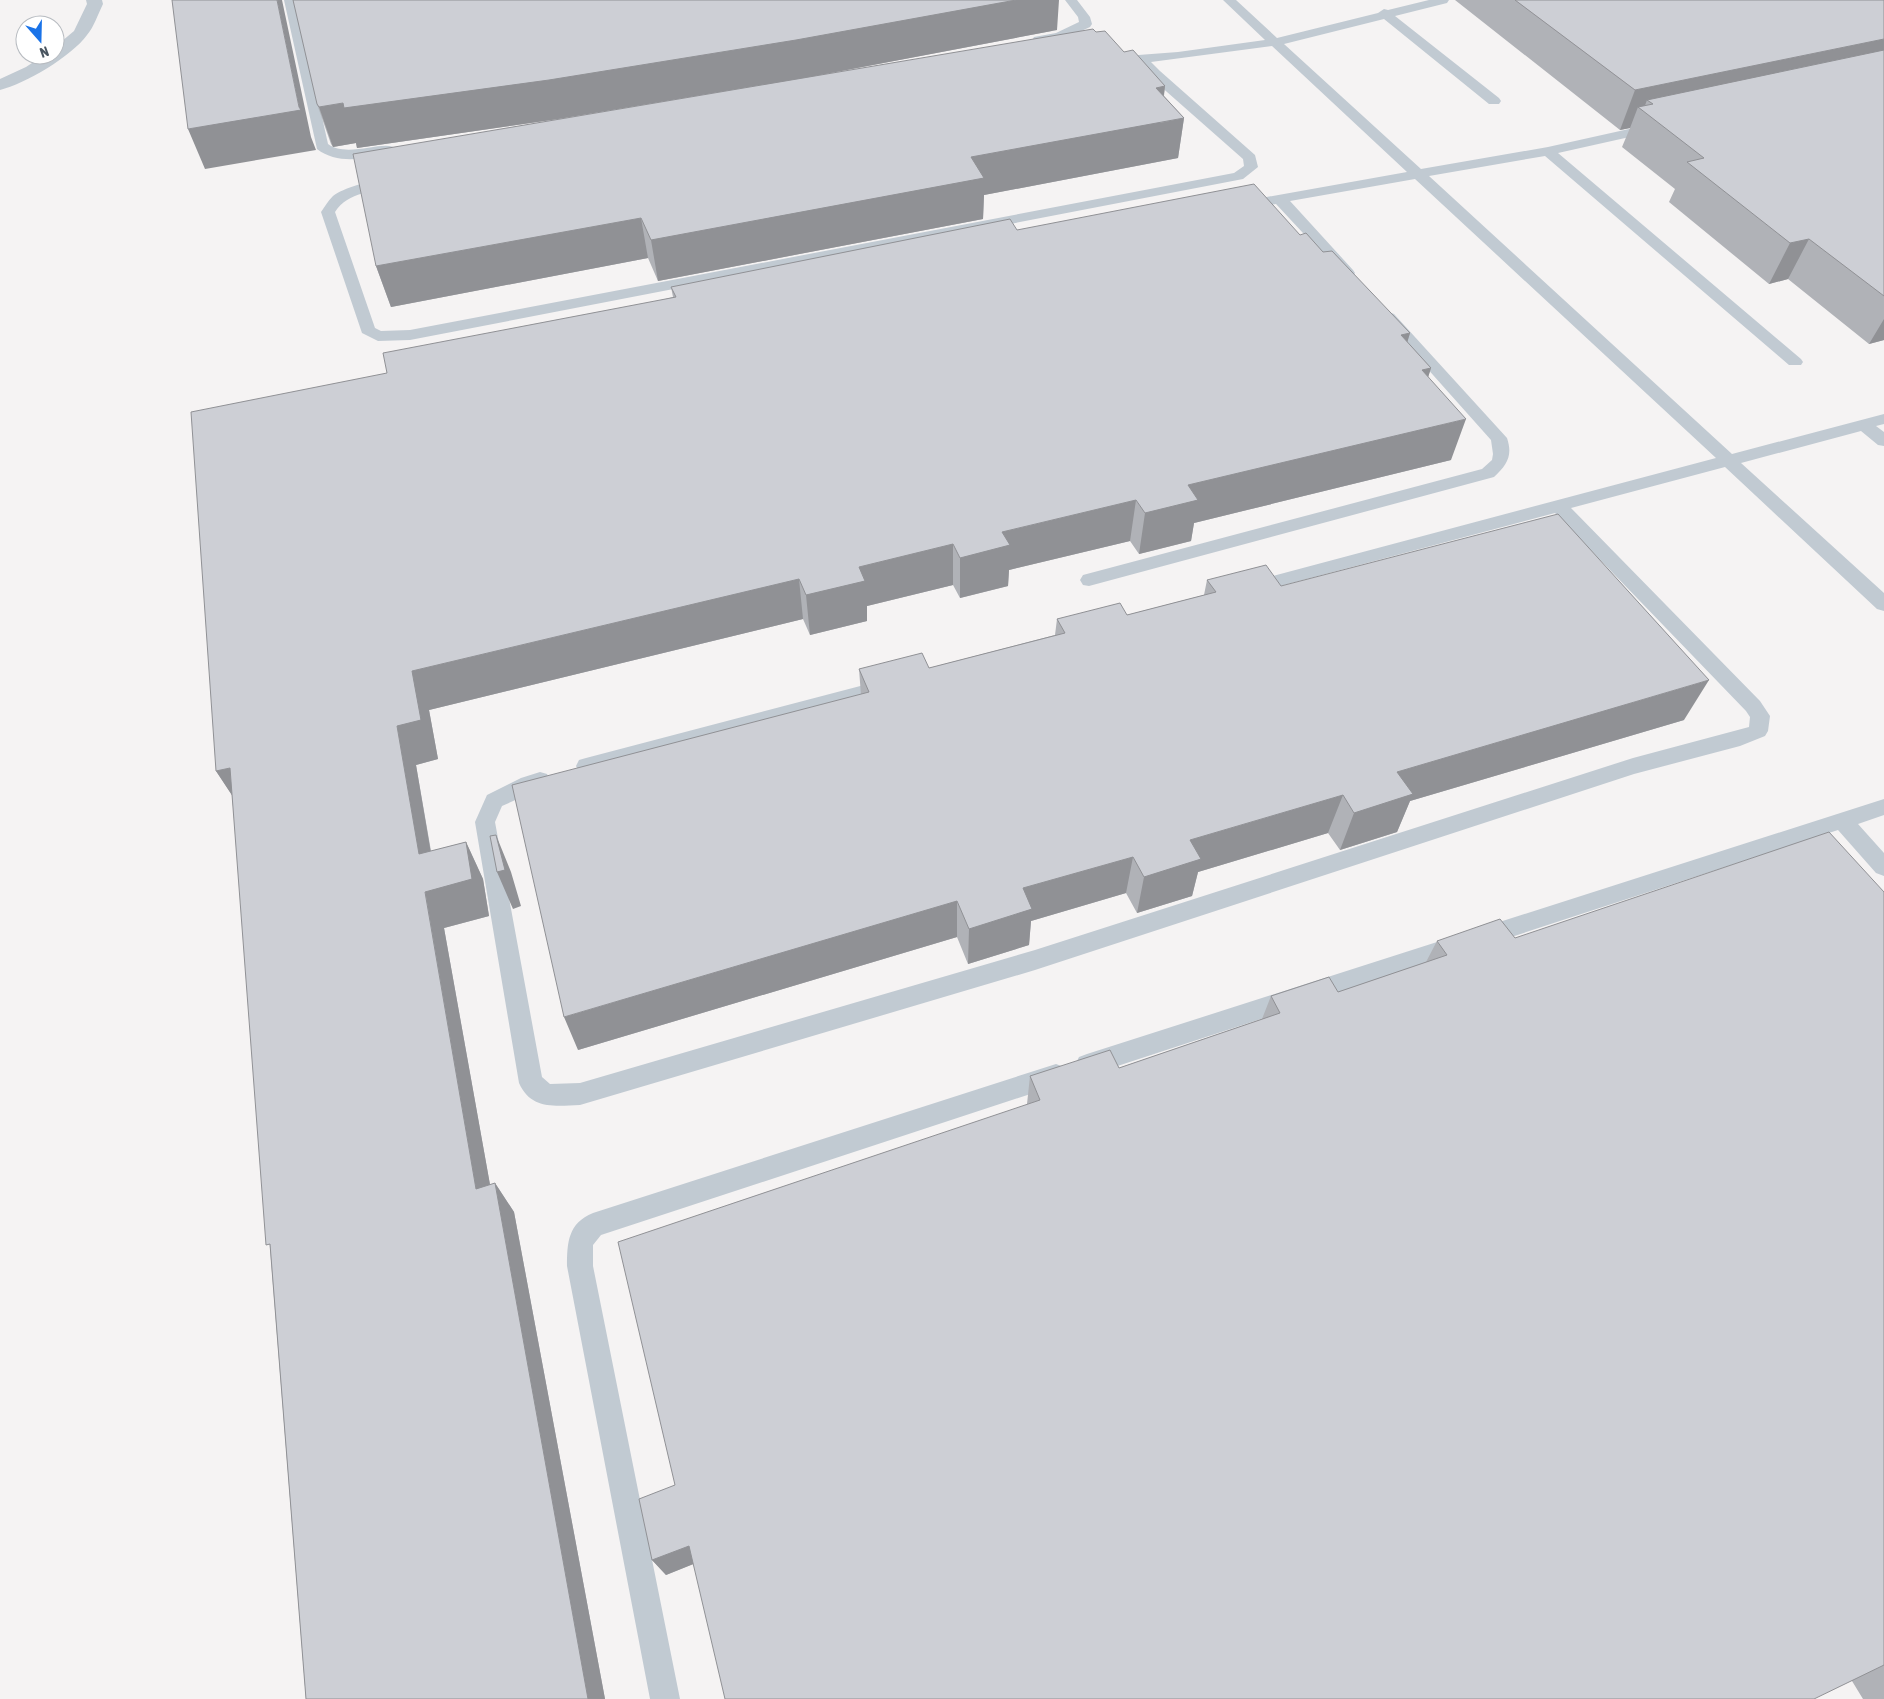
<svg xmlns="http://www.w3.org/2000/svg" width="1884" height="1699" font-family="'Asap Condensed',sans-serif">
<rect width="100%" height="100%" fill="#f5f3f3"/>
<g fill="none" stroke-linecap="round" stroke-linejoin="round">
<path fill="#c1cad2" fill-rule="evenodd" d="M284 0H296L328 144C348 159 387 138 396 149L394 152C369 158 339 166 317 149Z
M1065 0H1077L1090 17 1092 24 1090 27C1074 34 1052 47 1034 43L1032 40 1034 37 1056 33 1079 22 1078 17Z
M1223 0H1236L1277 38 1378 13 1384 9 1388 10 1429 0H1449L1447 3 1395 16 1499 98 1501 101 1499 104H1489L1384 19 1284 44 1421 169 1548 147 1656 123 1661 124 1663 127 1661 130 1558 153 1801 359 1803 362 1801 365H1789L1545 156 1429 176 1732 454 1884 414V424L1876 426 1884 432V446L1878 445 1861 431 1741 463 1884 593V611L1877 609 1725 467 1571 508 1760 701 1770 716 1768 731 1765 736 1740 746 1634 774 1035 970 580 1105C555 1106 531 1110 519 1083L475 822 487 795 521 778 540 772 547 774 550 780 547 786 502 806 495 822 542 1077 550 1084 580 1083 1035 950 1633 758 1749 727 1750 717 1746 711 1555 513 1250 594 1243 593 1241 588 1243 583 1250 582 1716 458 1415 179 1290 201 1353 270 1355 273 1353 276H1343L1276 204 1239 210 1234 209 1232 206 1234 203 1239 202 1407 172 1272 46 1151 62 1160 71 1255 155 1258 167 1243 179 410 340 378 341 362 333 321 212C325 206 328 201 333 196 345 187 380 177 395 181L397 184 395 187C373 192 349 191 335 212L375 328 381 331 410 330 1234 173 1244 166 1243 159 1150 77 1138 63 1112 65 1106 61 1112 57 1178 52 1265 40Z
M1389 312 1394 314 1507 438C1513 456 1507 465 1494 477L1089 586 1083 585 1080 580 1083 575 1482 469 1492 460 1493 454 1491 440 1384 320 1381 317 1384 314Z
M887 679 894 681 897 686 894 691 586 774 579 772 576 766 579 760 586 758Z
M1884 799V815L1858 824 1884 853V876L1876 873 1838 830 1087 1076 1079 1073 1075 1065 1079 1057 1087 1054Z
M1056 1064 1064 1067 1068 1075 1064 1083 601 1235 593 1245V1266L680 1699H650L567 1266C567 1243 568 1223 593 1213Z"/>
<path fill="#c1cad2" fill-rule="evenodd" d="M86 0H102L103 4C98 14 94 27 87 35 72 56 25 84 0 90V79L26 67 44 55H55V47L74 31 87 4Z"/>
</g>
<path fill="#b0b2b7" d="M1455 0H1884V340L1869 344 1788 279 1769 284 1669 202 1675 189 1622 147 1630 128 1620 130Z
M1057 30 810 77 1096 32 1124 52 1165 86 1164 96 1184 118 1178 158 984 195 983 219 658 281 648 258 391 307 376 266 727 91 558 119 357 148 356 143 333 147 331 144 317 104Z
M1017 230 1300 235 1323 252 1410 333 1407 342 1431 368 1428 377 1451 460 1194 523 1191 541 1139 554 1130 541 1009 570 1008 586 960 598 953 585 867 606V621L810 635 803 619 429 710 438 759 416 765 431 851 466 842 483 879 489 916 444 928 490 1185 495 1183 514 1212 605 1699H306L270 1248 232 795 216 771 387 373 673 297 671 287Z
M1207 580 1281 586 1684 720 1410 801 1397 832 1340 850 1328 833 1198 872 1192 896 1137 913 1126 893 1031 921 1029 945 968 964 957 937 578 1050 861 695 859 669 929 668 1055 635 1057 619 1127 615 1204 595Z
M1884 892V1699H1863L1852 1681 693 1564 666 1575 652 1560 675 1485 1027 1104 1030 1076 1119 1068 1262 1019 1271 996 1338 992 1426 962 1437 941 1515 938Z"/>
<path fill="#909195" d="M277 0H282L311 137 316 150 205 169 188 129 299 107Z
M1016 0H1059L1057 30 799 79 558 119 357 148 356 143 333 147 319 107Z
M1884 39V72L1653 104 1647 100 1643 111 1638 107 1630 128 1620 130 1635 90Z
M1165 86 1160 123 1184 118 1178 158 984 195 983 219 658 281 651 240 971 157 1156 88Z
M641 218 648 258 391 307 376 266Z
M1809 239 1788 279 1769 284 1790 243Z
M1884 319V340L1869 344Z
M1410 333 1398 374 1401 335Z
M1431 368 1418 409 1422 370Z
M1466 419 1451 460 1194 523 1191 541 1139 554 1145 513 1188 485Z
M1136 500 1130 541 1009 570 1008 586 960 598V558L1002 532Z
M953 544V585L867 606V621L810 635 806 595 859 567Z
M799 579 803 619 429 710 438 759 416 765 437 889 466 842 483 879 489 916 444 928 496 1218 476 1189 397 726 412 671Z
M1709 680 1684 720 1410 801 1397 832 1340 850 1354 813 1397 772Z
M230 768 241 809 216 771Z
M1343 795 1328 833 1198 872 1192 896 1137 913 1144 877 1190 840Z
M496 835 511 872 521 906 513 909 497 872Z
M1133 857 1126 893 1031 921 1029 945 968 964 969 929 1023 888Z
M957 901V937L578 1050 564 1017Z
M495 1183 514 1212 605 1699H588Z
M689 1546 701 1561 666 1575 652 1560Z"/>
<path fill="#cdcfd5" stroke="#909195" d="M172 0H277L299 107 301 110 188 129Z
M293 0H1016L796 40 549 80 344 108 343 103 319 107 317 104Z
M1515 0H1884V39L1635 90Z
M1093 29 1096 32 1105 31 1124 52 1133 50 1165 86 1156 88 1184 118 971 157 984 178 651 240 641 218 376 266 353 154Z
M1884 50V296L1809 239 1790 243 1687 162 1704 158 1638 107 1653 104 1647 100Z
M1254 184 1300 235 1306 233 1323 252 1332 251 1410 333 1401 335 1431 368 1422 370 1466 419 1188 485 1198 500 1145 513 1136 500 1002 532 1010 545 960 558 953 544 859 567 865 581 806 595 799 579 412 671 421 720 397 726 419 854 466 842 472 879 425 892 476 1189 495 1183 588 1699H306L270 1244 266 1245 230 768 216 771 191 412 387 373 383 353 676 297 671 287 1010 219 1017 230Z
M1558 514 1709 680 1397 772 1413 794 1354 813 1343 795 1190 840 1201 859 1144 877 1133 857 1023 888 1032 909 969 929 957 901 564 1017 512 785 869 692 859 669 922 653 929 668 1065 633 1057 619 1120 603 1127 615 1216 592 1207 580 1266 565 1281 586Z
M1829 832 1884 892V1665L1814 1699H725L689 1546 652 1560 639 1499 675 1485 618 1242 1040 1100 1030 1076 1110 1050 1119 1068 1280 1013 1271 996 1329 977 1338 992 1447 955 1437 941 1500 919 1515 938Z
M496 835 505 870 497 872 490 836Z"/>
<g transform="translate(40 40) rotate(160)"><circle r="24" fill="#ffffff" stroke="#b7bbc0"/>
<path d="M0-4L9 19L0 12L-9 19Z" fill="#1a73e8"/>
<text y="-8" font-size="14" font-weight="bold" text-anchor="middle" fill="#4a5661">N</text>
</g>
</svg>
